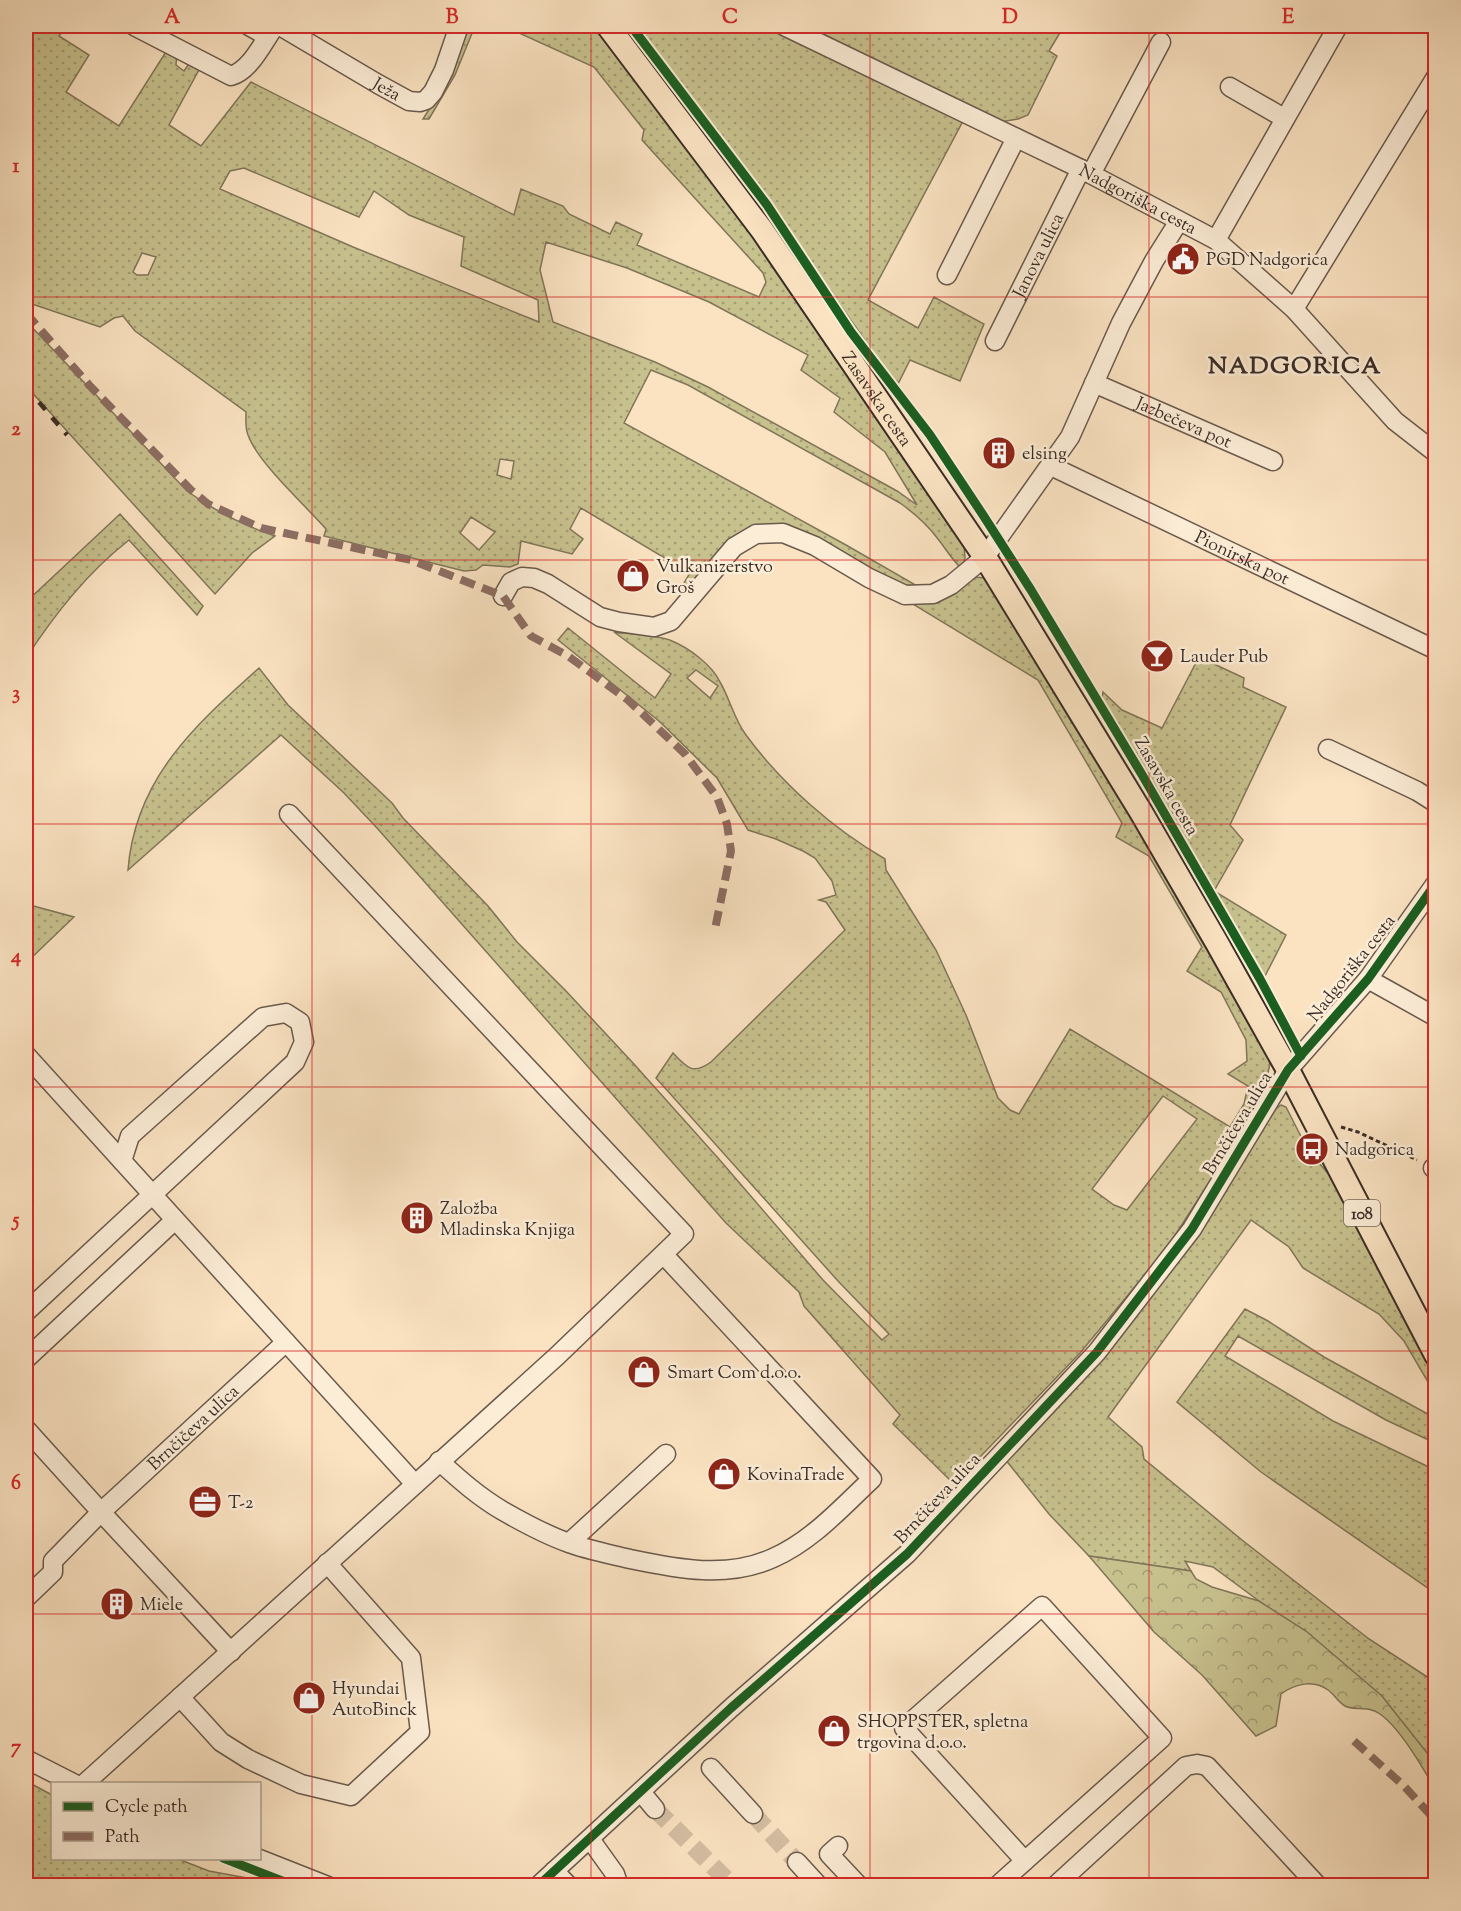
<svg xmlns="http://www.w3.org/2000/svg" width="1461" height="1911" font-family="'Sorts Mill Goudy',serif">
<defs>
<pattern id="grass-dots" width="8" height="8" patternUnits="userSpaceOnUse" patternTransform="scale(1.5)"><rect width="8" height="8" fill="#c7c18e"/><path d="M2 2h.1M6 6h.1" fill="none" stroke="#a39d74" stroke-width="1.8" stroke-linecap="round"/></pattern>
<pattern id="forest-crowns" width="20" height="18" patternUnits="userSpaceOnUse" patternTransform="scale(1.5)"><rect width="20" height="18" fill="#c7c18e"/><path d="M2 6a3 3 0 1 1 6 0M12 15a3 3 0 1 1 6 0" fill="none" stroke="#a39d74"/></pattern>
</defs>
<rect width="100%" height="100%" fill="#fbe3c2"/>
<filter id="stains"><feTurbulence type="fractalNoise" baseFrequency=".00333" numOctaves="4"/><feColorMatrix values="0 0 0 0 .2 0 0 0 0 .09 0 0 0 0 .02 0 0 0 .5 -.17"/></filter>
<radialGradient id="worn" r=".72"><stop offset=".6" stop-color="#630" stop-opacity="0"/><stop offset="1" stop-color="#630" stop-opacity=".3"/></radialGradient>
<path fill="url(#grass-dots)" stroke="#80765a" stroke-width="1.5" fill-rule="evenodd" d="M26 26H66L59 36 89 55 66 92 119 126 169 47 177 51 176 65 184 71 191 61 200 68 169 125 201 146 251 82 514 215 521 189 563 206 569 214 610 234 616 222 642 234 637 245 759 297 766 282 763 273 642 140 644 130 594 67 508 28 510 26H587L596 30 621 58 765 251 964 545 965 558 962 569C952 560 946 549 938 539 927 524 914 513 900 503L688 385 651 370 624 423 846 545 926 591 920 592 774 528 697 579 681 594 678 593 690 573 581 508 570 529 583 539 572 554 521 541 518 564 510 567 483 565 476 570 464 571 324 536 326 529C305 505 258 463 248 435 245 427 246 420 246 412L135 331 123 316 114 318 100 327 26 302ZM244 168 359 217 374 191 409 215 464 237 461 266 538 300 539 322 353 247 220 189 230 171ZM546 242 627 268 709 302 808 355 801 370 840 398 834 412 885 452 917 505 897 491 708 387 655 362 553 322 540 270ZM142 253 156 257 148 275H137L133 272ZM500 459 514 461 511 479 497 475ZM471 517 495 532 479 550 460 533Z
M468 26H475L455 75 429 119H423L447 81Z
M637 26H770L963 121 868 300 918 328 934 297 984 324 960 381 910 360 897 386 727 144Z
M814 26H1064L1049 51 1057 56 1028 115 1018 119 1000 122 813 29Z
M26 321 187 491C215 511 242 525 275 536L252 553 215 594 26 386Z
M120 514 203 606 197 615 129 540C87 573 55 614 26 658V602Z
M974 577 985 578 1063 699 1266 1046 1270 1064 1266 1081 1235 1133 1217 1170 1167 1248 1080 1353 954 1484 893 1424 900 1415 804 1306 799 1292 726 1223 377 828 344 793 281 735 128 870C135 779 194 726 259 668L288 705 392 803 403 818 488 906 517 942 566 991 633 1063 718 1158 823 1280 882 1340 889 1334 838 1281 656 1078 673 1053C687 1068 693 1075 711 1062L845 930 826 902 819 900 836 895 832 881 815 858 803 851 776 839 748 830 717 778 659 721 558 640 568 628 655 698 671 674 614 632C629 634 660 635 672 641 689 648 712 665 720 682 730 699 734 719 746 735 782 784 832 828 885 859L886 870 936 950 966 1015 998 1098 1010 1110 1019 1114 1070 1029 1230 1127 1244 1104 1248 1086 1228 1074 1247 1061 1246 1040 1221 992 1187 971 1202 947 1149 856 1116 837 1122 823 1038 680 911 603ZM696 670 718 686 710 698 687 678ZM1163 1096 1197 1119 1127 1210 1114 1205 1092 1189Z
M1199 657 1244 678 1243 687 1286 707 1230 825 1243 840 1214 891 1286 935 1264 978 1102 699 1103 692 1122 710 1162 728Z
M26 904 74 917 26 963Z
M1281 1105 1286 1107 1313 1160 1318 1162 1341 1188 1435 1375V1394L1404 1341 1379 1314 1303 1268 1289 1247 1251 1220 1108 1417 1142 1447 1144 1459 1242 1540 1369 1639 1435 1682V1763L1259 1601 1213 1567 1185 1561 1191 1571 1089 1556 1049 1514 1005 1459 1196 1235 1213 1212 1273 1111Z
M1245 1309 1268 1321 1324 1357 1435 1418V1443L1386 1420 1238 1336 1225 1356 1333 1421 1435 1470V1593L1261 1472 1177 1402Z
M26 1781 52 1795V1858L178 1859 209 1871 247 1878 270 1885H26Z"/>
<path fill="url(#forest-crowns)" stroke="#80765a" stroke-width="1.5" d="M1089 1556 1191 1571 1196 1579 1212 1587 1259 1601 1306 1631 1382 1696 1435 1763V1789C1423 1768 1400 1728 1380 1714 1367 1705 1354 1711 1345 1706 1338 1702 1334 1694 1328 1690 1313 1679 1295 1684 1281 1694L1276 1726 1256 1736 1202 1675 1154 1632Z"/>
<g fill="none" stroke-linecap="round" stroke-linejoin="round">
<path stroke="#d4bea3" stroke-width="18" stroke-dasharray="18 9" stroke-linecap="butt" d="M655 1809 733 1886
M753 1814 797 1862"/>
<defs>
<g id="minor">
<path d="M134 26 231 76C251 70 263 42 275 26"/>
<path d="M249 26 267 36"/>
<path id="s1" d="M280 26 378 84 409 101 420 102 426 100 433 92 444 70 459 26"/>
<path id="s2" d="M784 26 1081 169 1216 240 1294 309 1395 421 1436 453"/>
<path d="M1230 87 1284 118"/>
<path d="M1091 174 1161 42"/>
<path d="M1216 240 1338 26"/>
<path d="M947 275 1016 138"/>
<path d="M1294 309 1436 77"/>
<path id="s3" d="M995 341 1081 169"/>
<path id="s4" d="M1094 383 1273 461"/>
<path id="s5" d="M1051 466 1434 649"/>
<path d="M503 596 511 582 522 577 534 578 548 584 600 617 619 622 654 627 671 621 734 547 756 534 783 533 815 546 869 578 905 595 933 594 951 585 985 557 1070 437 1121 323 1154 261 1179 221"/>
<path d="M1328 749 1417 791 1436 803"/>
<path d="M1368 979 1436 1017"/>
<path d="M26 1055 286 1342"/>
<path d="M1433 1168 1436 1169"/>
<path d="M26 1312 295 1062 304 1042 300 1022 286 1013 263 1017 130 1136 122 1161"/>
<path d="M26 1359 175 1220"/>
<path d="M26 1429 101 1512 53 1561V1572L26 1598"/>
<path d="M439 1461C460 1480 479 1497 503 1511 524 1523 546 1535 569 1543 588 1550 610 1554 630 1559 678 1569 727 1579 773 1558 812 1541 842 1507 872 1479L664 1255"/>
<path d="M569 1543 666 1454"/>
<path id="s6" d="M231 1652 101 1512 286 1342 415 1484"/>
<path d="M180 1697 221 1742 248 1759 301 1784 351 1796 420 1732 411 1658 327 1563"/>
<path d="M26 1759 75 1784"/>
<path d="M711 1768 753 1814"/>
<path d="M84 1784 557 1356 684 1234 289 814"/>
<path d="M641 1792 655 1809"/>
<path d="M590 1839 615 1874 619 1886"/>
<path d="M838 1846 829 1854 859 1886"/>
<path d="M257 1858 328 1886"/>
<path d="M797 1862 819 1886"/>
<path d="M554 1871 569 1886"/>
<path d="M538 1886 731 1708 907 1554 1097 1352 1192 1229 1288 1070 1368 979 1436 883"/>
<path d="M997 1886 1162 1738 1042 1606 904 1728 1025 1861"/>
<path d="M1055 1886 1186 1766 1197 1764 1207 1766 1318 1886"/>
</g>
<g id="major">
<path id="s7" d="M608 26 762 230 985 557 1141 812 1217 943 1288 1070 1436 1355"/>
</g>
</defs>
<use href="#minor" stroke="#6a5a4d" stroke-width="21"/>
<use href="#major" stroke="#392c26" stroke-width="26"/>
<path stroke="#392c26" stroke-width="3" stroke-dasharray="4.5 3" stroke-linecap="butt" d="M1341 1127 1358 1132 1417 1160"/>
<use href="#minor" stroke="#fcedd7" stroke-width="18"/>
<use href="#major" stroke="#fbe3c2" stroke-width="22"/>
<path stroke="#392c26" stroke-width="4.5" stroke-dasharray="10 10" stroke-linecap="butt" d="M26 387 67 435"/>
<path stroke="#8d6e63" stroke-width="8" stroke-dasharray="15 8" stroke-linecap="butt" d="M26 313 90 386 191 490 208 504 261 528 411 560 503 596 531 636 568 656 628 700 685 754 717 797 727 824 731 851 715 929
M1354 1741 1404 1786 1436 1821"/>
<defs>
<path id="cycleway" d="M631 26 767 205 851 332 930 435 983 515 1031 590 1144 778 1260 979 1301 1056
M223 1858 295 1886
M538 1886 731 1708 907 1554 1097 1352 1192 1229 1288 1070 1368 979 1436 883"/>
</defs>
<use href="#cycleway" stroke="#fcedd7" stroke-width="13"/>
<use href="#cycleway" stroke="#1b5e20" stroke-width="9"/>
</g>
<path fill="none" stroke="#d62828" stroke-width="1.5" stroke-opacity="0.55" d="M312 26V1886M591 26V1886M870 26V1886M1149 26V1886M26 297H1436M26 560H1436M26 824H1436M26 1087H1436M26 1351H1436M26 1614H1436"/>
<defs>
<symbol id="civic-disc" viewBox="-11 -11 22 22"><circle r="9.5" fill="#8f2418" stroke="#fcedd7"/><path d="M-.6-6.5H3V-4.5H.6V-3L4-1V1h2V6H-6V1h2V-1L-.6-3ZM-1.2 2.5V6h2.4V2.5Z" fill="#fff"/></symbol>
<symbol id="building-disc" viewBox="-11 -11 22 22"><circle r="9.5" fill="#8f2418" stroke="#fcedd7"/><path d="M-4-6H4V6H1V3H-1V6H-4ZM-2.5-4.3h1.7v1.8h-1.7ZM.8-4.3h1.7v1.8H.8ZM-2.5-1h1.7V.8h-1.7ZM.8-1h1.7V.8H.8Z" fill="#fff"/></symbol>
<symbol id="shop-disc" viewBox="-11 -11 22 22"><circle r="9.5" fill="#8f2418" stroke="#fcedd7"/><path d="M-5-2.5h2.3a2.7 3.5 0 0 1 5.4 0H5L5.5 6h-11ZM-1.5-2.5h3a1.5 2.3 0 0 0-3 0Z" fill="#fff"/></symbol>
<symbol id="bar-disc" viewBox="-11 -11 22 22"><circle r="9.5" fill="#8f2418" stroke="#fcedd7"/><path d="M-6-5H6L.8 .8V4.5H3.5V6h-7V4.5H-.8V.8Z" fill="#fff"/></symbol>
<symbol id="bus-disc" viewBox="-11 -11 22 22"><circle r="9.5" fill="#8f2418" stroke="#fcedd7"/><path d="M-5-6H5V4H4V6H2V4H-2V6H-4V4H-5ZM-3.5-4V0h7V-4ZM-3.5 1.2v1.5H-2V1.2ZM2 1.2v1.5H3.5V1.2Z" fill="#fff"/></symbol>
<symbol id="office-disc" viewBox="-11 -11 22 22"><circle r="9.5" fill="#8f2418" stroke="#fcedd7"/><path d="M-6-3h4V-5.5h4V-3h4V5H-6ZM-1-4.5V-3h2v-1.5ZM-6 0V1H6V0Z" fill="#fff"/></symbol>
</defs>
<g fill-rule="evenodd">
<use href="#civic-disc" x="1164" y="240" width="38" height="38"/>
<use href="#building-disc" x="980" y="434" width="38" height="38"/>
<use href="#shop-disc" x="614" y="557" width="38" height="38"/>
<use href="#bar-disc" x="1138" y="637" width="38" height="38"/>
<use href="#bus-disc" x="1293" y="1130" width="38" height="38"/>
<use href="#building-disc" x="398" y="1199" width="38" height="38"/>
<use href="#shop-disc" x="625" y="1353" width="38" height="38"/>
<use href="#shop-disc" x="705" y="1455" width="38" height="38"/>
<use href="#office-disc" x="186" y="1483" width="38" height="38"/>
<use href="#building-disc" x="98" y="1585" width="38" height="38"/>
<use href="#shop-disc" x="290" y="1679" width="38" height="38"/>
<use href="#shop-disc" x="815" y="1712" width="38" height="38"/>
</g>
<g text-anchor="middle" stroke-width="5" stroke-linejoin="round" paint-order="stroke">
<rect fill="#fcedd7" stroke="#74665b" stroke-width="1.5" x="1344" y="1200" width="36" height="26" rx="4.5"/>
<g font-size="16" font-weight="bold" fill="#392c26">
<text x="1362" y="1219">108</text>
</g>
<g font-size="18" fill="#392c26" stroke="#fcedd7">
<text dy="6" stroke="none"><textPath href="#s1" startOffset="124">Ježa</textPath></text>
<text dy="6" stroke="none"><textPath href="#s2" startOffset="394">Nadgoriška cesta</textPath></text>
<text dy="6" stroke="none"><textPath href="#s3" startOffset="96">Janova ulica</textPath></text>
<text dy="6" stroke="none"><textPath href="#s7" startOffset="460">Zasavska cesta</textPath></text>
<text dy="6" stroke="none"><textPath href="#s4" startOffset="98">Jazbečeva pot</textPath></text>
<text dy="6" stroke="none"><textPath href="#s5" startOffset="212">Pionirska pot</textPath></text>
<text transform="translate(1167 786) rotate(60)" y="6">Zasavska cesta</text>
<text transform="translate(1351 968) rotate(-52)" y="6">Nadgoriška cesta</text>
<text transform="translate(1237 1123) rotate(-59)" y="6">Brnčičeva ulica</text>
<text dy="6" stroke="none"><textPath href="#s6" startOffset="316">Brnčičeva ulica</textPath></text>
<text transform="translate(937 1498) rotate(-47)" y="6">Brnčičeva ulica</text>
</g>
<g font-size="18" fill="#392c26" stroke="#fcedd7" text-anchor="start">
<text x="1206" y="265">PGD Nadgorica</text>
<text x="1022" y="459">elsing</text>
<text x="656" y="572">Vulkanizerstvo<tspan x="656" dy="21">Groš</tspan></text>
<text x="1180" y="662">Lauder Pub</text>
<text x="1335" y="1155">Nadgorica</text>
<text x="440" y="1214">Založba<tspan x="440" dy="21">Mladinska Knjiga</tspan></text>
<text x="667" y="1378">Smart Com d.o.o.</text>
<text x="747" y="1480">KovinaTrade</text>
<text x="228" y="1508">T-2</text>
<text x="140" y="1610">Miele</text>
<text x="332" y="1694">Hyundai<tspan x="332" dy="21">AutoBinck</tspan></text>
<text x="857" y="1727">SHOPPSTER, spletna<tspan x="857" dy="21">trgovina d.o.o.</tspan></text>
</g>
<g font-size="24" font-weight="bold" letter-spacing="1.5" fill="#392c26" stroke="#fcedd7">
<text x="1295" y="373">NADGORICA</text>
</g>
</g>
<rect width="1461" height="1911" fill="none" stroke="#fbe3c2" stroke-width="66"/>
<rect x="51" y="1782" width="210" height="78" fill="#fcedd7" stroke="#aea090" stroke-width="1.5"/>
<rect x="63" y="1802" width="30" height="9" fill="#1b5e20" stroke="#aea090" stroke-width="1.5"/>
<text x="105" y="1812" font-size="18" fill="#392c26">Cycle path</text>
<rect x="63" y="1832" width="30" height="9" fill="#8d6e63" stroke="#aea090" stroke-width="1.5"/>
<text x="105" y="1842" font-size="18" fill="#392c26">Path</text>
<rect x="33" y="33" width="1395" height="1845" fill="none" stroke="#d62828" stroke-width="2"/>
<g font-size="20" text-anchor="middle" font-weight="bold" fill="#d62828">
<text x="172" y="23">A</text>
<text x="452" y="23">B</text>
<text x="730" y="23">C</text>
<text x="1010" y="23">D</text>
<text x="1288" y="23">E</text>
<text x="16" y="172">1</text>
<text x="16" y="435">2</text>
<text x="16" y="699">3</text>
<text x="16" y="962">4</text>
<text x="16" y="1226">5</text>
<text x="16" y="1489">6</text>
<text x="16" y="1753">7</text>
</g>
<rect width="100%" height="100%" filter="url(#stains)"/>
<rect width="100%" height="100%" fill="url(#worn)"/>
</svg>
